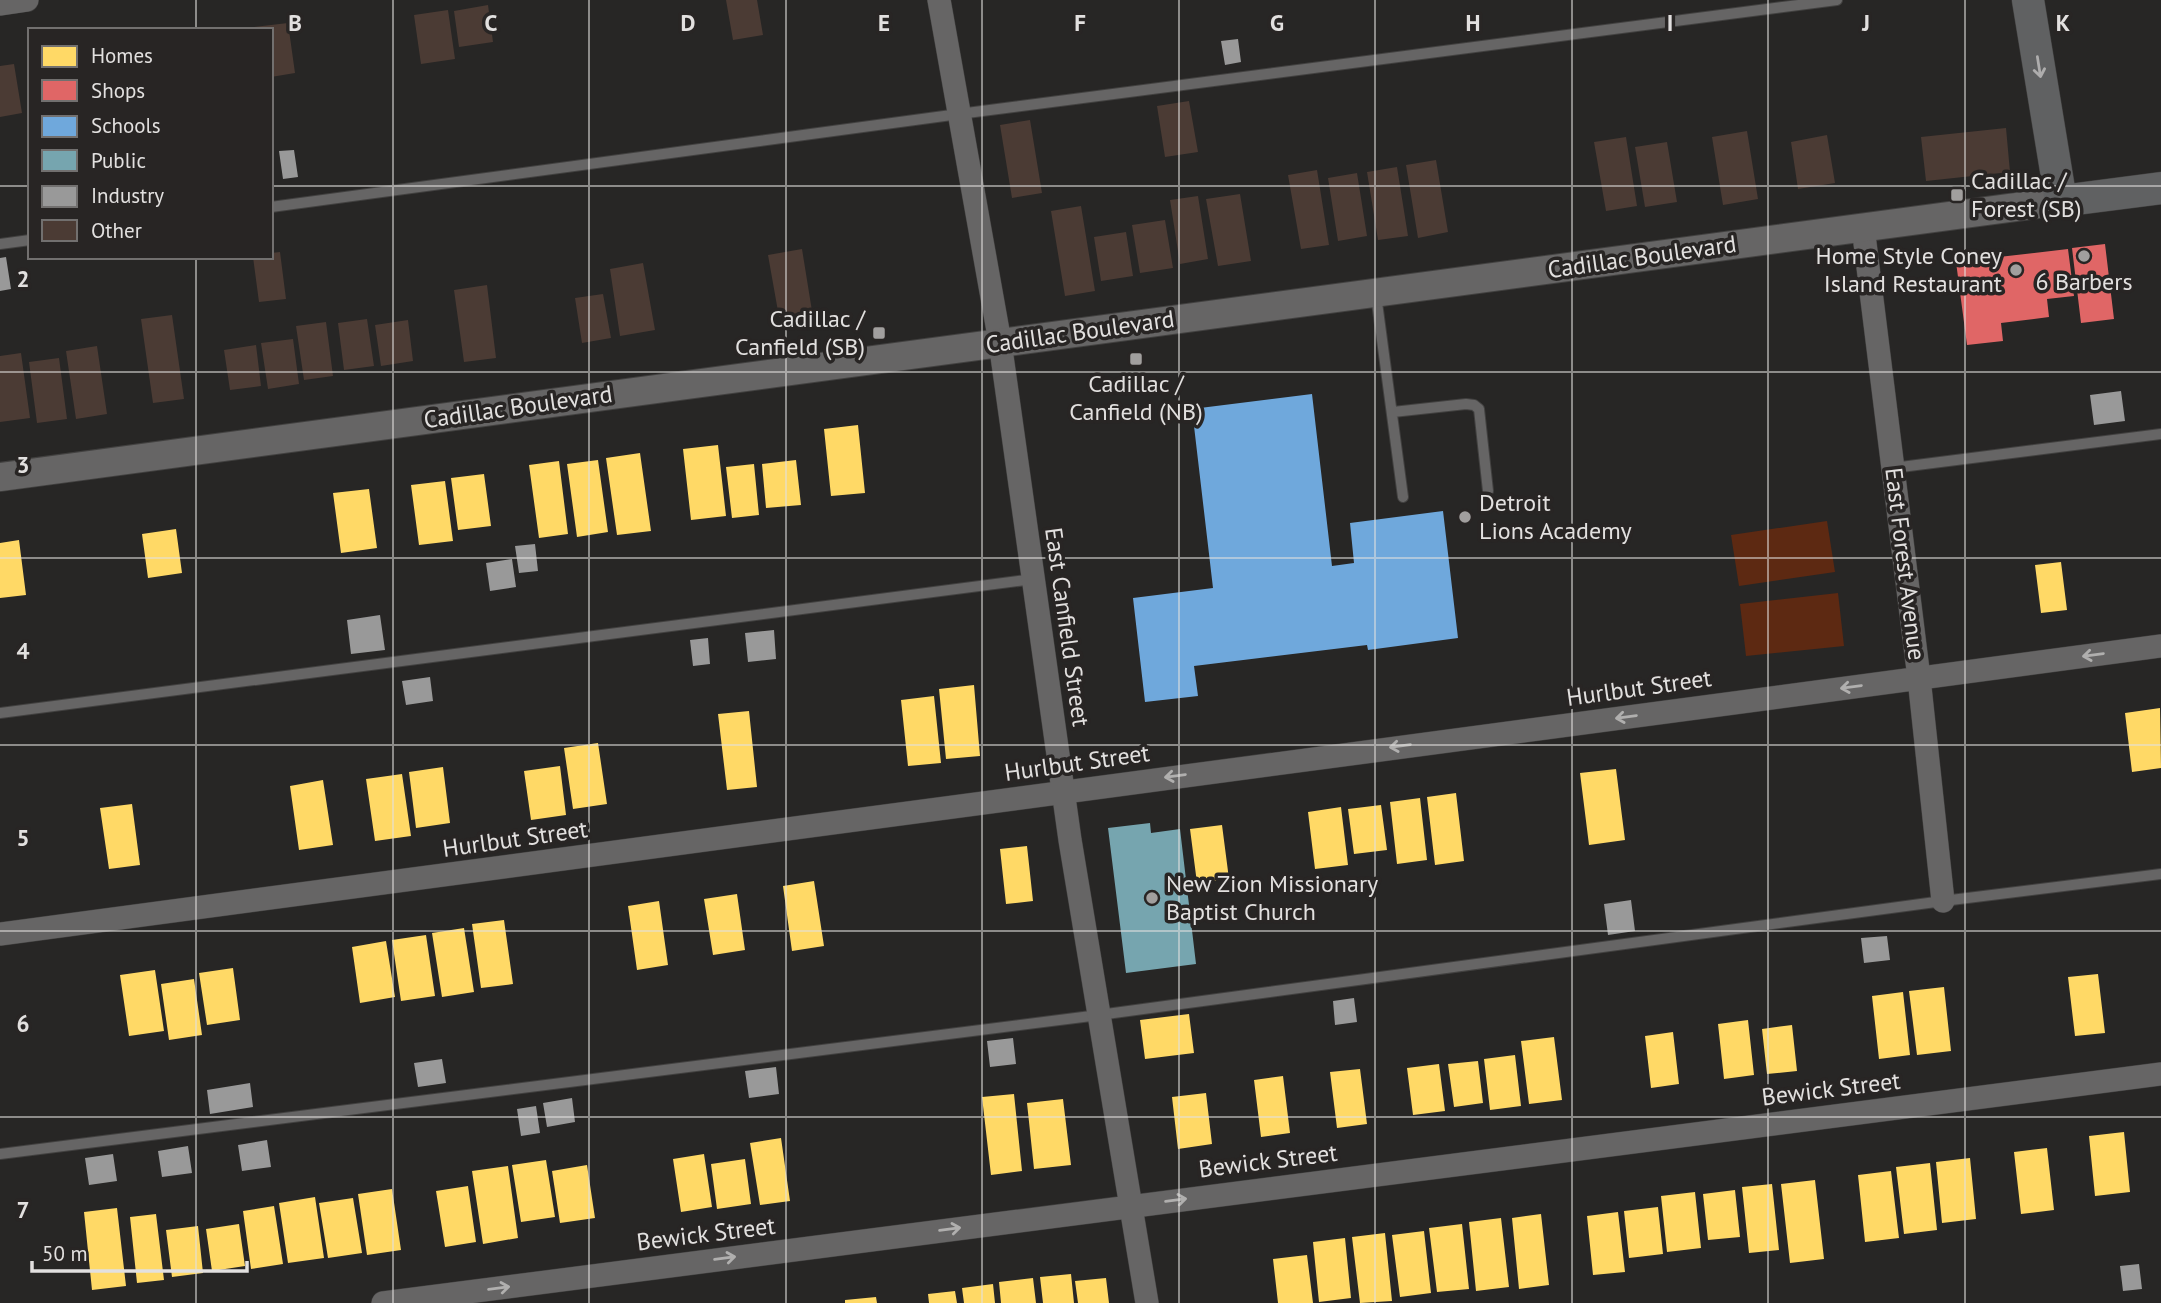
<svg xmlns="http://www.w3.org/2000/svg" width="2161" height="1303" font-family="'PT Sans',sans-serif">
<rect width="100%" height="100%" fill="#272625"/>
<path fill="#5d2912" d="M1827 521 1835 572 1739 586 1731 535Z
M1838 593 1844 646 1746 656 1740 604Z"/>
<path fill="#ffd966" d="M858 425 865 493 831 496 824 429Z
M718 445 726 516 691 520 683 449Z
M640 453 651 531 617 535 606 458Z
M598 460 608 532 577 537 567 464Z
M796 460 801 505 766 508 762 464Z
M559 461 568 534 539 538 529 465Z
M754 464 759 515 732 518 726 467Z
M484 474 491 526 458 530 451 478Z
M445 481 453 541 419 545 411 485Z
M369 489 377 548 341 553 333 493Z
M176 529 182 573 148 578 142 534Z
M19 540 26 595 0 598V543Z
M2061 562 2067 610 2041 613 2035 565Z
M974 685 980 756 946 759 939 689Z
M934 696 941 763 908 766 901 700Z
M2160 708 2161 768 2132 772 2125 713Z
M749 711 757 787 727 790 718 714Z
M598 743 607 804 573 809 564 748Z
M560 766 566 815 531 820 524 771Z
M443 767 450 823 416 828 409 772Z
M1616 769 1625 840 1589 845 1580 773Z
M402 774 411 836 375 841 366 779Z
M323 780 333 845 299 850 290 786Z
M1456 793 1464 861 1435 865 1427 797Z
M1420 798 1427 860 1397 864 1390 802Z
M132 804 140 865 109 869 100 808Z
M1381 805 1387 850 1354 854 1348 809Z
M1341 807 1348 865 1315 869 1308 812Z
M1222 825 1229 879 1197 883 1190 829Z
M1027 846 1033 901 1006 904 1000 849Z
M814 881 824 946 792 951 783 886Z
M737 894 745 950 713 955 704 899Z
M659 901 668 965 637 970 628 906Z
M504 920 513 984 481 988 472 924Z
M464 928 474 992 442 997 432 933Z
M426 935 435 996 401 1001 392 940Z
M386 941 395 997 360 1003 352 947Z
M233 968 240 1020 207 1025 199 973Z
M155 970 164 1031 129 1036 120 975Z
M2098 974 2105 1033 2075 1036 2068 977Z
M194 979 202 1035 169 1040 161 984Z
M1944 987 1951 1051 1917 1055 1909 991Z
M1903 992 1910 1055 1879 1059 1872 996Z
M1189 1014 1194 1053 1145 1059 1140 1020Z
M1748 1020 1754 1075 1724 1079 1718 1024Z
M1792 1025 1797 1071 1767 1074 1762 1029Z
M1673 1032 1679 1084 1651 1088 1645 1036Z
M1554 1037 1562 1100 1529 1104 1521 1041Z
M1515 1055 1521 1106 1490 1110 1484 1059Z
M1478 1061 1483 1103 1454 1107 1448 1064Z
M1439 1064 1445 1111 1413 1115 1407 1068Z
M1360 1069 1367 1124 1337 1128 1330 1072Z
M1283 1076 1290 1133 1261 1137 1254 1080Z
M1206 1093 1212 1144 1178 1149 1172 1097Z
M1014 1094 1022 1171 991 1175 982 1097Z
M1063 1099 1071 1165 1034 1169 1027 1103Z
M2124 1132 2130 1192 2095 1196 2089 1136Z
M781 1138 790 1201 760 1205 750 1143Z
M2047 1148 2054 1210 2021 1214 2014 1152Z
M704 1154 712 1207 681 1212 673 1159Z
M1970 1158 1976 1219 1942 1223 1936 1162Z
M745 1159 751 1204 717 1209 711 1164Z
M546 1160 555 1217 521 1222 512 1165Z
M1930 1163 1937 1230 1904 1234 1896 1167Z
M587 1165 595 1218 560 1223 552 1171Z
M508 1166 518 1238 483 1244 472 1171Z
M1891 1171 1899 1238 1865 1242 1858 1175Z
M1815 1180 1824 1259 1790 1263 1781 1184Z
M1772 1184 1779 1250 1749 1253 1742 1187Z
M468 1186 476 1242 445 1247 436 1191Z
M392 1189 401 1250 367 1255 358 1194Z
M1735 1190 1740 1237 1708 1240 1703 1194Z
M1695 1192 1701 1248 1667 1252 1661 1196Z
M315 1197 324 1258 288 1263 279 1203Z
M353 1198 362 1253 328 1258 319 1203Z
M274 1206 283 1264 251 1269 243 1211Z
M1658 1207 1663 1254 1629 1258 1624 1211Z
M117 1208 126 1286 92 1290 84 1212Z
M1618 1212 1625 1272 1593 1275 1587 1216Z
M156 1214 164 1280 137 1283 130 1217Z
M1541 1214 1549 1285 1519 1289 1512 1218Z
M1501 1218 1509 1287 1476 1291 1469 1222Z
M239 1224 245 1266 212 1271 206 1229Z
M1462 1224 1469 1289 1437 1292 1429 1228Z
M198 1226 203 1273 172 1277 166 1230Z
M1424 1231 1431 1293 1400 1297 1392 1235Z
M1385 1233 1392 1301 1360 1303 1352 1237Z
M1345 1238 1351 1298 1319 1302 1313 1242Z
M1307 1255 1313 1303H1278L1273 1259Z
M1071 1274 1074 1303H1043L1040 1277Z
M1033 1278 1036 1303H1001L999 1282Z
M1106 1278 1109 1303H1078L1075 1281Z
M993 1284 995 1303H964L962 1288Z
M955 1291 957 1303H929L928 1294Z
M876 1297 877 1303H845V1300Z"/>
<path fill="#e06666" d="M2105 244 2114 319 2081 323 2072 248Z
M2068 249 2074 296 2047 299 2049 317 2001 323 2003 341 1967 345 1956 262Z"/>
<path fill="#6fa8dc" d="M1312 394 1332 566 1354 563 1350 523 1443 511 1458 638 1368 650 1367 645 1194 666 1198 696 1145 702 1133 598 1213 588 1192 409Z"/>
<path fill="#76a5af" d="M1150 823 1151 833 1180 829 1196 964 1126 973 1108 828Z"/>
<path fill="#999" d="M1238 39 1241 62 1225 65 1221 41Z
M294 150 298 177 283 179 279 151Z
M6 257 11 289 0 291V258Z
M2121 391 2125 421 2094 425 2090 395Z
M535 544 538 571 519 573 515 546Z
M512 559 516 587 490 591 486 563Z
M380 615 385 650 351 654 347 620Z
M774 630 776 659 748 662 745 633Z
M708 638 710 664 693 666 690 640Z
M430 677 433 701 406 705 402 681Z
M1631 900 1635 931 1608 935 1604 904Z
M1887 936 1890 960 1864 963 1861 938Z
M1354 998 1357 1022 1335 1025 1333 1001Z
M1013 1038 1016 1064 990 1067 987 1041Z
M442 1059 446 1083 418 1087 414 1063Z
M776 1067 779 1094 749 1098 745 1071Z
M250 1083 253 1107 210 1114 207 1090Z
M572 1098 575 1122 547 1127 543 1103Z
M536 1106 540 1133 521 1136 517 1109Z
M267 1140 271 1167 242 1171 238 1145Z
M188 1146 192 1173 162 1177 158 1151Z
M113 1154 117 1181 89 1185 85 1158Z
M2139 1264 2142 1289 2123 1291 2120 1266Z"/>
<path fill="#4b3b34" d="M726 0H757L763 35 733 40Z
M488 5 493 42 459 47 454 11Z
M448 10 455 59 421 64 414 15Z
M288 23 295 73 271 77V30H255L254 27Z
M14 64 22 113 0 117V66Z
M1189 101 1198 152 1165 157 1157 106Z
M1030 120 1042 193 1012 198 1000 125Z
M2006 128 2010 172 1926 181 1921 137Z
M1747 131 1758 199 1723 205 1712 137Z
M1827 135 1835 183 1798 189 1791 142Z
M1626 137 1637 206 1606 211 1594 142Z
M1667 142 1677 202 1645 207 1635 147Z
M1436 160 1448 232 1418 238 1406 165Z
M1397 167 1408 236 1378 240 1367 172Z
M1317 170 1329 245 1301 249 1288 175Z
M1357 173 1367 236 1338 241 1328 178Z
M1240 194 1251 261 1218 266 1206 199Z
M1198 196 1208 259 1180 264 1170 200Z
M1081 206 1095 291 1065 296 1051 211Z
M1165 220 1173 268 1140 273 1132 225Z
M1126 232 1133 276 1101 281 1094 237Z
M802 249 812 311 779 317 768 255Z
M280 252 286 299 259 302 253 257H271V253Z
M643 263 655 330 620 336 610 269Z
M487 285 496 358 464 362 454 290Z
M603 294 611 338 582 343 575 298Z
M172 315 184 399 153 403 141 319Z
M367 319 374 366 344 370 338 323Z
M408 320 413 361 381 366 375 325Z
M326 322 333 376 304 380 296 326Z
M293 339 299 384 268 389 261 343Z
M256 345 261 386 230 390 224 350Z
M97 346 107 414 76 419 66 351Z
M21 353 30 418 0 422V356Z
M59 358 67 419 37 423 29 362Z"/>
<g fill="none" stroke-linecap="round" stroke-linejoin="round">
<defs>
<path id="service" d="M271 207 959 114 1837 0
M0 244 30 240
M1376 295 1403 497
M1393 412 1466 404 1474 405 1479 409 1488 491
M1893 468 2161 434
M0 713 1034 579
M0 1154 1099 1015 1943 901 2161 874"/>
<path id="minor" d="M939 0 1000 342 1070 840 1147 1303
M0 4 27 0
M1863 227 1919 678 1943 901
M0 934 2161 646
M383 1303 2161 1074"/>
<path id="tertiary" d="M0 477 2061 201"/>
<path id="secondary" d="M2028 0 2061 201 2161 188"/>
</defs>
<use href="#service" stroke="#424140" stroke-width="12"/>
<use href="#minor" stroke="#424140" stroke-width="24"/>
<use href="#tertiary" stroke="#424140" stroke-width="30"/>
<use href="#secondary" stroke="#424140" stroke-width="33"/>
<use href="#service" stroke="#666565" stroke-width="10"/>
<use href="#minor" stroke="#666565" stroke-width="23"/>
<use href="#tertiary" stroke="#666565" stroke-width="28"/>
<use href="#secondary" stroke="#606162" stroke-width="32"/>
</g>
<defs><path id="oneway-shaft" d="M-6 0H5M1.5-3L5.5 0L1.5 3" fill="none" stroke-width="1.6" stroke-linecap="round" stroke-linejoin="round" transform="scale(1.75)"/></defs>
<use stroke="#aeadad" href="#oneway-shaft" transform="translate(2039 67) rotate(81)"/>
<g stroke="#b0afae">
<use href="#oneway-shaft" transform="translate(2093 655) rotate(172)"/>
<use href="#oneway-shaft" transform="translate(1851 687) rotate(172)"/>
<use href="#oneway-shaft" transform="translate(1626 717) rotate(172)"/>
<use href="#oneway-shaft" transform="translate(1400 746) rotate(172)"/>
<use href="#oneway-shaft" transform="translate(1175 776) rotate(172)"/>
<use href="#oneway-shaft" transform="translate(1176 1200) rotate(-7)"/>
<use href="#oneway-shaft" transform="translate(950 1229) rotate(-7)"/>
<use href="#oneway-shaft" transform="translate(725 1258) rotate(-7)"/>
<use href="#oneway-shaft" transform="translate(499 1288) rotate(-7)"/>
</g>
<path fill="none" stroke="#e2e0df" stroke-width="2" stroke-opacity="0.55" d="M196 0V30M393 0V1303M589 0V1303M786 0V1303M982 0V1303M1179 0V1303M1375 0V1303M1572 0V1303M1768 0V1303M1965 0V1303M0 186H30M271 186H2161M196 257V1303M0 372H2161M0 558H2161M0 745H2161M0 931H2161M0 1117H2161"/>
<g fill="#a19f9e" stroke="#282524" stroke-width="2.5">
<rect x="1950" y="188" width="14" height="14" rx="3.5"/>
<circle cx="2084" cy="256" r="7"/>
<circle cx="2016" cy="270" r="7"/>
<rect x="872" y="326" width="14" height="14" rx="3.5"/>
<rect x="1129" y="352" width="14" height="14" rx="3.5"/>
<circle cx="1465" cy="517" r="7"/>
<circle cx="1152" cy="898" r="7"/>
</g>
<g text-anchor="middle" stroke-width="7" stroke-linejoin="round" paint-order="stroke">
<g font-size="24" fill="#e2e0df" stroke="#282524" text-anchor="start">
<text x="1971" y="189">Cadillac /<tspan x="1971" dy="28">Forest (SB)</tspan></text>
<text x="2002" y="264" text-anchor="end">Home Style Coney<tspan x="2002" dy="28">Island Restaurant</tspan></text>
<text x="2084" y="290" text-anchor="middle">6 Barbers</text>
<text x="865" y="327" text-anchor="end">Cadillac /<tspan x="865" dy="28">Canfield (SB)</tspan></text>
<text x="1136" y="392" text-anchor="middle">Cadillac /<tspan x="1136" dy="28">Canfield (NB)</tspan></text>
<text x="1479" y="511">Detroit<tspan x="1479" dy="28">Lions Academy</tspan></text>
<text x="1166" y="892">New Zion Missionary<tspan x="1166" dy="28">Baptist Church</tspan></text>
</g>
<g font-size="24" fill="#e2e0df" stroke="#282524">
<text transform="translate(1642 257) rotate(-8)" y="8">Cadillac Boulevard</text>
<text transform="translate(1080 332) rotate(-8)" y="8">Cadillac Boulevard</text>
<text transform="translate(518 407) rotate(-8)" y="8">Cadillac Boulevard</text>
<text transform="translate(1905 564) rotate(83)" y="8">East Forest Avenue</text>
<text transform="translate(1067 627) rotate(82)" y="8">East Canfield Street</text>
<text transform="translate(1639 688) rotate(-8)" y="8">Hurlbut Street</text>
<text transform="translate(1077 763) rotate(-8)" y="8">Hurlbut Street</text>
<text transform="translate(515 839) rotate(-8)" y="8">Hurlbut Street</text>
<text transform="translate(1831 1089) rotate(-7)" y="8">Bewick Street</text>
<text transform="translate(1268 1161) rotate(-7)" y="8">Bewick Street</text>
<text transform="translate(706 1234) rotate(-7)" y="8">Bewick Street</text>
</g>
</g>
<g font-size="23" text-anchor="middle" font-weight="bold" fill="#e2e0df" stroke="#282524" stroke-width="7" stroke-linejoin="round" paint-order="stroke">
<text x="295" y="31">B</text>
<text x="491" y="31">C</text>
<text x="688" y="31">D</text>
<text x="884" y="31">E</text>
<text x="1080" y="31">F</text>
<text x="1277" y="31">G</text>
<text x="1473" y="31">H</text>
<text x="1670" y="31">I</text>
<text x="1866" y="31">J</text>
<text x="2063" y="31">K</text>
<text x="23" y="287">2</text>
<text x="23" y="473">3</text>
<text x="23" y="659">4</text>
<text x="23" y="846">5</text>
<text x="23" y="1032">6</text>
<text x="23" y="1218">7</text>
</g>
<rect x="28" y="28" width="245" height="231" fill="#282524" stroke="#72706f" stroke-width="2"/>
<rect x="42" y="46" width="35" height="21" fill="#ffd966" stroke="#72706f" stroke-width="2"/>
<text x="91" y="63" font-size="21" fill="#e2e0df">Homes</text>
<rect x="42" y="80" width="35" height="21" fill="#e06666" stroke="#72706f" stroke-width="2"/>
<text x="91" y="98" font-size="21" fill="#e2e0df">Shops</text>
<rect x="42" y="116" width="35" height="21" fill="#6fa8dc" stroke="#72706f" stroke-width="2"/>
<text x="91" y="133" font-size="21" fill="#e2e0df">Schools</text>
<rect x="42" y="150" width="35" height="21" fill="#76a5af" stroke="#72706f" stroke-width="2"/>
<text x="91" y="168" font-size="21" fill="#e2e0df">Public</text>
<rect x="42" y="186" width="35" height="21" fill="#999999" stroke="#72706f" stroke-width="2"/>
<text x="91" y="203" font-size="21" fill="#e2e0df">Industry</text>
<rect x="42" y="220" width="35" height="21" fill="#4b3b34" stroke="#72706f" stroke-width="2"/>
<text x="91" y="238" font-size="21" fill="#e2e0df">Other</text>
<path d="M32 1261v10h215v-10" fill="none" stroke="#e2e0df" stroke-width="3.5"/>
<text x="42" y="1261" font-size="21" fill="#e2e0df" stroke="#282524" stroke-width="5" paint-order="stroke">50 m</text>
</svg>
